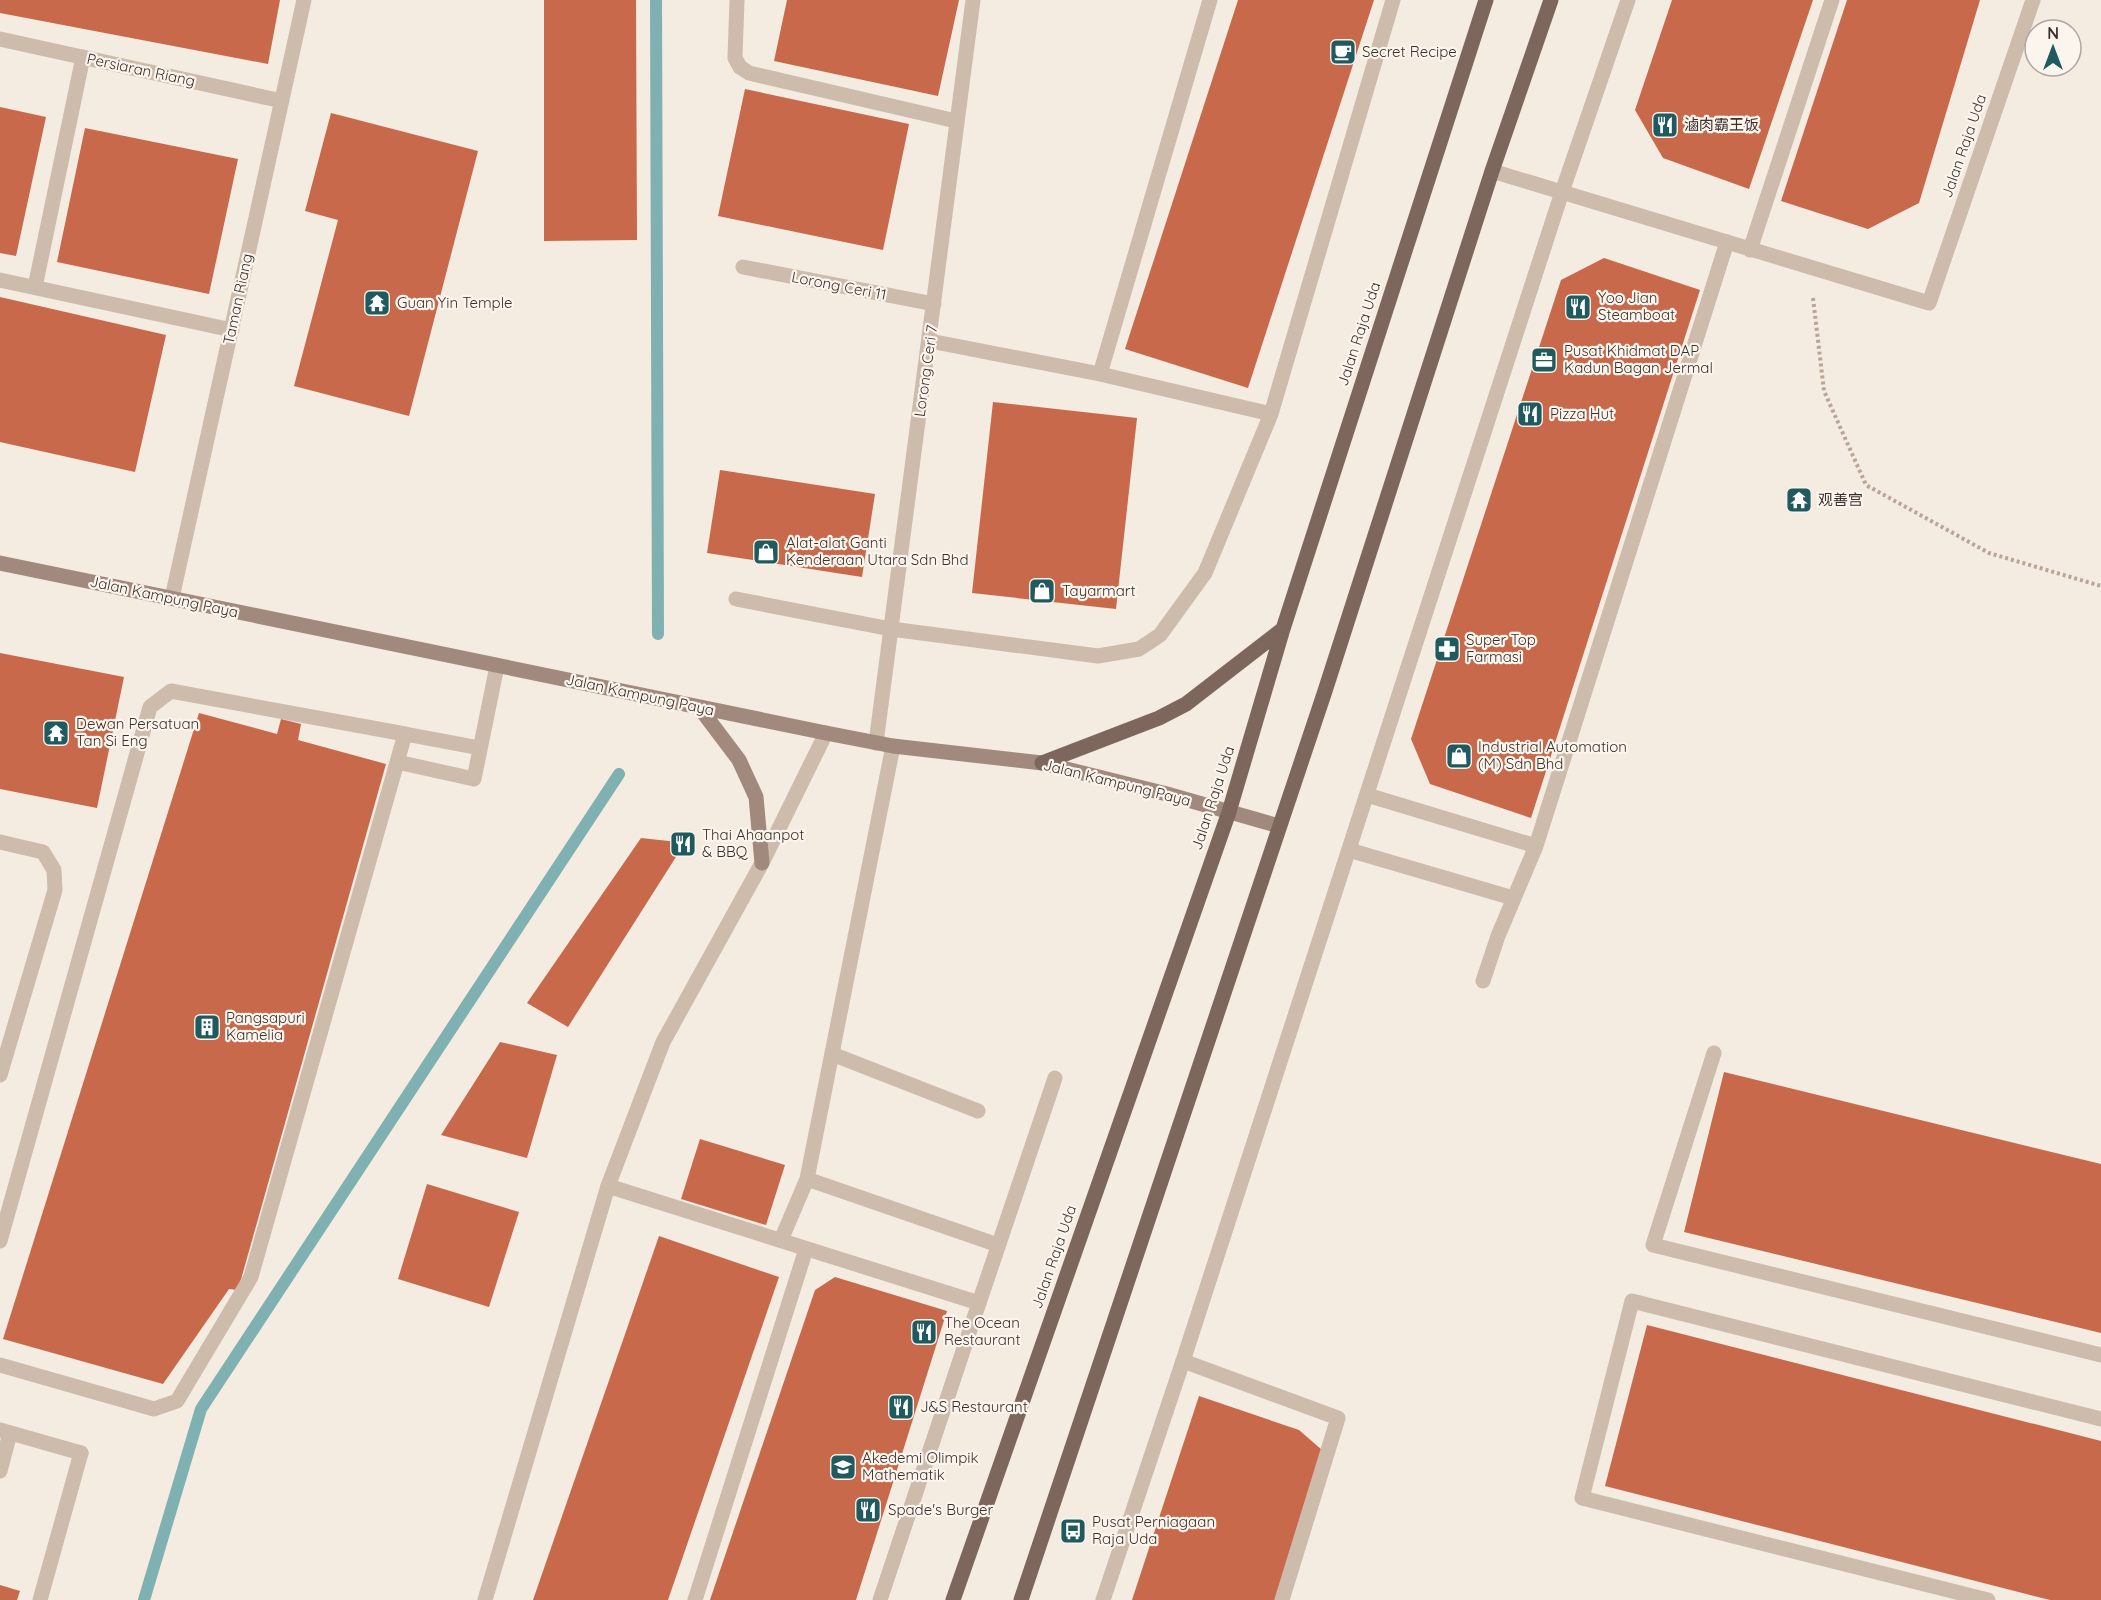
<svg xmlns="http://www.w3.org/2000/svg" width="2101" height="1600" font-family="Quicksand,'Noto Sans SC',sans-serif">
<rect width="100%" height="100%" fill="#f4ebe1"/>
<g fill="none" stroke-linecap="round" stroke-linejoin="round">
<path stroke="#7fb0b2" stroke-width="12" d="M656 0 658 634
M144 1600 201 1409 619 774"/>
</g>
<path fill="#c8694b" d="M0 0H280L268 64 0 13Z
M544 0H636L637 240 544 241Z
M787 0H959L938 96 774 61Z
M1238 0H1374L1248 388 1125 349Z
M1672 0H1813L1749 189 1663 158 1635 110Z
M1847 0H1980L1919 203 1868 229 1781 201Z
M745 89 909 124 883 250 718 216Z
M0 107 46 117 16 256 0 253Z
M331 113 478 151 409 416 294 386 338 220 305 211Z
M85 128 238 159 209 294 57 262Z
M1604 258 1700 290 1531 818 1430 784 1411 739 1561 280Z
M0 297 166 335 135 472 0 442Z
M993 402 1137 418 1116 609 972 593Z
M720 470 875 494 862 577 707 553Z
M0 653 124 677 97 808 0 789Z
M199 713 277 734 281 719 301 724 298 740 386 764 238 1290 229 1289 163 1384 3 1339Z
M641 838 678 842 681 849 568 1027 527 1003Z
M500 1042 557 1055 527 1158 441 1135Z
M1724 1072 2101 1164V1333L1684 1232Z
M700 1139 785 1165 766 1225 681 1199Z
M427 1184 519 1212 489 1307 398 1279Z
M659 1236 779 1277 668 1600H533Z
M835 1277 947 1311 856 1600H710L815 1290Z
M1647 1325 2101 1441V1600H2050L1605 1486Z
M1199 1396 1299 1430 1322 1450 1276 1600H1132Z
M0 1585 20 1591 17 1600H0Z"/>
<g fill="none" stroke-linecap="round" stroke-linejoin="round">
<path stroke="#b9a596" stroke-width="4" stroke-dasharray="3 3" stroke-linecap="butt" d="M1813 298 1824 391 1866 485 1989 553 2101 586"/>
<path stroke="#cdbbac" stroke-width="15" d="M737 0 735 58 740 67 749 73 956 121
M1750 250 1832 0
M0 280 232 330
M35 287 83 57
M930 341 1100 374 1271 414
M1100 374 1210 0
M891 629 1098 656 1139 649 1160 635 1205 573 1271 414 1393 0
M405 734 480 748
M893 746 807 1179 998 1245
M397 762 474 779 497 666
M1367 795 1536 846
M0 842 43 852 54 870 55 890 0 1075
M1349 850 1513 898
M1483 981 1498 936 1536 846 1727 242
M1714 1053 1653 1245 2101 1355
M832 1054 978 1111
M608 1186 979 1303 1055 1078
M781 1240 807 1179
M0 1241 150 707 171 691 405 734 251 1277 177 1401 154 1409 0 1365
M1183 1361 1338 1418 1282 1600
M0 1471 10 1433
M40 1600 81 1453
M695 1600 806 1249
M1988 1600 1582 1498 1632 1301 2101 1419"/>
<path stroke="#cdbbac" stroke-width="15" d="M0 39 282 101
M1492 171 1929 303 2033 0
M743 267 934 304
M172 598 304 0
M736 599 891 629
M876 743 973 0
M0 1430 81 1453
M485 1600 608 1186 663 1042 762 863 826 733
M880 1600 979 1303
M1103 1600 1183 1361 1562 192 1628 0"/>
<path stroke="#a18a7d" stroke-width="15" d="M0 563 826 733 893 746 1042 763 1167 794 1279 826
M699 707 739 760 756 797 762 863"/>
<path stroke="#7d675c" stroke-width="15" d="M1042 763 1159 718 1186 704 1283 629
M953 1600 1229 812 1283 629 1486 0
M1021 1600 1325 691 1492 171 1551 0"/>
</g>
<defs>
<symbol id="cafe-square" viewBox="-11 -11 22 22"><rect x="-9" y="-9" width="18" height="18" rx="4" fill="#1f5a5e" stroke="#fbf5ee"/><path d="M-5.5-4.5H6V0H3Q3 3.5 0 3.5H-2.5Q-5.5 3.5-5.5 0ZM3-3.2v2h1.7v-2ZM-6 4.5H4V6H-6Z" fill="#fff"/></symbol>
<symbol id="restaurant-square" viewBox="-11 -11 22 22"><rect x="-9" y="-9" width="18" height="18" rx="4" fill="#1f5a5e" stroke="#fbf5ee"/><path d="M-5-6h1v4h1v-4h1v4h1v-4h1v5L-1.5 .5V6h-2V.5L-5-1ZM5-6V6H3V1.5H1.5Q1.5-4 5-6Z" fill="#fff"/></symbol>
<symbol id="temple-square" viewBox="-11 -11 22 22"><rect x="-9" y="-9" width="18" height="18" rx="4" fill="#1f5a5e" stroke="#fbf5ee"/><path d="M0-6L5-2H3V0L6.5 2.5H4V6H1.5V3h-3V6H-4V2.5H-6.5L-3 0V-2H-5Z" fill="#fff"/></symbol>
<symbol id="office-square" viewBox="-11 -11 22 22"><rect x="-9" y="-9" width="18" height="18" rx="4" fill="#1f5a5e" stroke="#fbf5ee"/><path d="M-6-3h4V-5.5h4V-3h4V5H-6ZM-1-4.5V-3h2v-1.5ZM-6 0V1H6V0Z" fill="#fff"/></symbol>
<symbol id="shop-square" viewBox="-11 -11 22 22"><rect x="-9" y="-9" width="18" height="18" rx="4" fill="#1f5a5e" stroke="#fbf5ee"/><path d="M-5-2.5h2.3a2.7 3.5 0 0 1 5.4 0H5L5.5 6h-11ZM-1.5-2.5h3a1.5 2.3 0 0 0-3 0Z" fill="#fff"/></symbol>
<symbol id="pharmacy-square" viewBox="-11 -11 22 22"><rect x="-9" y="-9" width="18" height="18" rx="4" fill="#1f5a5e" stroke="#fbf5ee"/><path d="M-2-6h4v4h4v4h-4v4h-4v-4h-4v-4h4Z" fill="#fff"/></symbol>
<symbol id="building-square" viewBox="-11 -11 22 22"><rect x="-9" y="-9" width="18" height="18" rx="4" fill="#1f5a5e" stroke="#fbf5ee"/><path d="M-4-6H4V6H1V3H-1V6H-4ZM-2.5-4.3h1.7v1.8h-1.7ZM.8-4.3h1.7v1.8H.8ZM-2.5-1h1.7V.8h-1.7ZM.8-1h1.7V.8H.8Z" fill="#fff"/></symbol>
<symbol id="school-square" viewBox="-11 -11 22 22"><rect x="-9" y="-9" width="18" height="18" rx="4" fill="#1f5a5e" stroke="#fbf5ee"/><path d="M0-5L7-2L0 1L-7-2ZM-4 1L0 2.5L4 1V4Q0 6-4 4Z" fill="#fff"/></symbol>
<symbol id="bus-square" viewBox="-11 -11 22 22"><rect x="-9" y="-9" width="18" height="18" rx="4" fill="#1f5a5e" stroke="#fbf5ee"/><path d="M-5-6H5V4H4V6H2V4H-2V6H-4V4H-5ZM-3.5-4V0h7V-4ZM-3.5 1.2v1.5H-2V1.2ZM2 1.2v1.5H3.5V1.2Z" fill="#fff"/></symbol>
</defs>
<g fill-rule="evenodd">
<use href="#cafe-square" x="1328" y="37" width="30" height="30"/>
<use href="#restaurant-square" x="1650" y="110" width="30" height="30"/>
<use href="#temple-square" x="362" y="288" width="30" height="30"/>
<use href="#restaurant-square" x="1563" y="292" width="30" height="30"/>
<use href="#office-square" x="1529" y="345" width="30" height="30"/>
<use href="#restaurant-square" x="1515" y="399" width="30" height="30"/>
<use href="#temple-square" x="1784" y="485" width="30" height="30"/>
<use href="#shop-square" x="751" y="537" width="30" height="30"/>
<use href="#shop-square" x="1027" y="576" width="30" height="30"/>
<use href="#pharmacy-square" x="1432" y="634" width="30" height="30"/>
<use href="#temple-square" x="41" y="718" width="30" height="30"/>
<use href="#shop-square" x="1444" y="741" width="30" height="30"/>
<use href="#restaurant-square" x="668" y="829" width="30" height="30"/>
<use href="#building-square" x="192" y="1012" width="30" height="30"/>
<use href="#restaurant-square" x="909" y="1317" width="30" height="30"/>
<use href="#restaurant-square" x="886" y="1392" width="30" height="30"/>
<use href="#school-square" x="828" y="1452" width="30" height="30"/>
<use href="#restaurant-square" x="853" y="1495" width="30" height="30"/>
<use href="#bus-square" x="1058" y="1516" width="30" height="30"/>
</g>
<g text-anchor="middle" stroke-width="4.5" stroke-linejoin="round" paint-order="stroke">
<g font-size="15" fill="#3b302b" stroke="#fbf5ee" text-anchor="start">
<text x="1362" y="57">Secret Recipe</text>
<text x="1684" y="130">滷肉霸王饭</text>
<text x="1598" y="303">Yoo Jian<tspan x="1598" dy="17">Steamboat</tspan></text>
<text x="397" y="308">Guan Yin Temple</text>
<text x="1564" y="356">Pusat Khidmat DAP<tspan x="1564" dy="17">Kadun Bagan Jermal</tspan></text>
<text x="1550" y="419">Pizza Hut</text>
<text x="1818" y="505">观善宫</text>
<text x="786" y="548">Alat-alat Ganti<tspan x="786" dy="17">Kenderaan Utara Sdn Bhd</tspan></text>
<text x="1062" y="596">Tayarmart</text>
<text x="1466" y="645">Super Top<tspan x="1466" dy="17">Farmasi</tspan></text>
<text x="76" y="729">Dewan Persatuan<tspan x="76" dy="17">Tan Si Eng</tspan></text>
<text x="1478" y="752">Industrial Automation<tspan x="1478" dy="17">(M) Sdn Bhd</tspan></text>
<text x="702" y="840">Thai Ahaanpot<tspan x="702" dy="17">&amp; BBQ</tspan></text>
<text x="226" y="1023">Pangsapuri<tspan x="226" dy="17">Kamelia</tspan></text>
<text x="944" y="1328">The Ocean<tspan x="944" dy="17">Restaurant</tspan></text>
<text x="920" y="1412">J&amp;S Restaurant</text>
<text x="862" y="1463">Akedemi Olimpik<tspan x="862" dy="17">Mathematik</tspan></text>
<text x="888" y="1515">Spade's Burger</text>
<text x="1092" y="1527">Pusat Perniagaan<tspan x="1092" dy="17">Raja Uda</tspan></text>
</g>
<g font-size="15" fill="#3b302b" stroke="#fbf5ee">
<text transform="translate(141 70) rotate(12)" y="5">Persiaran Riang</text>
<text transform="translate(1964 146) rotate(-71)" y="5">Jalan Raja Uda</text>
<text transform="translate(839 286) rotate(11)" y="5">Lorong Ceri 11</text>
<text transform="translate(238 299) rotate(-78)" y="5">Taman Riang</text>
<text transform="translate(1359 334) rotate(-72)" y="5">Jalan Raja Uda</text>
<text transform="translate(926 371) rotate(-82)" y="5">Lorong Ceri 7</text>
<text transform="translate(164 597) rotate(12)" y="5">Jalan Kampung Paya</text>
<text transform="translate(640 695) rotate(12)" y="5">Jalan Kampung Paya</text>
<text transform="translate(1117 783) rotate(14)" y="5">Jalan Kampung Paya</text>
<text transform="translate(1213 798) rotate(-72)" y="5">Jalan Raja Uda</text>
<text transform="translate(1054 1257) rotate(-71)" y="5">Jalan Raja Uda</text>
</g>
</g>
<g transform="translate(2053 48)"><circle r="28" fill="#fbf5ee" stroke="#aea6a0" stroke-width="1.5"/>
<path d="M0-4.5L10 22L0 15L-10 22Z" fill="#1f5a5e"/>
<text y="-9" font-size="16" font-weight="bold" text-anchor="middle" fill="#3b302b">N</text>
</g>
</svg>
